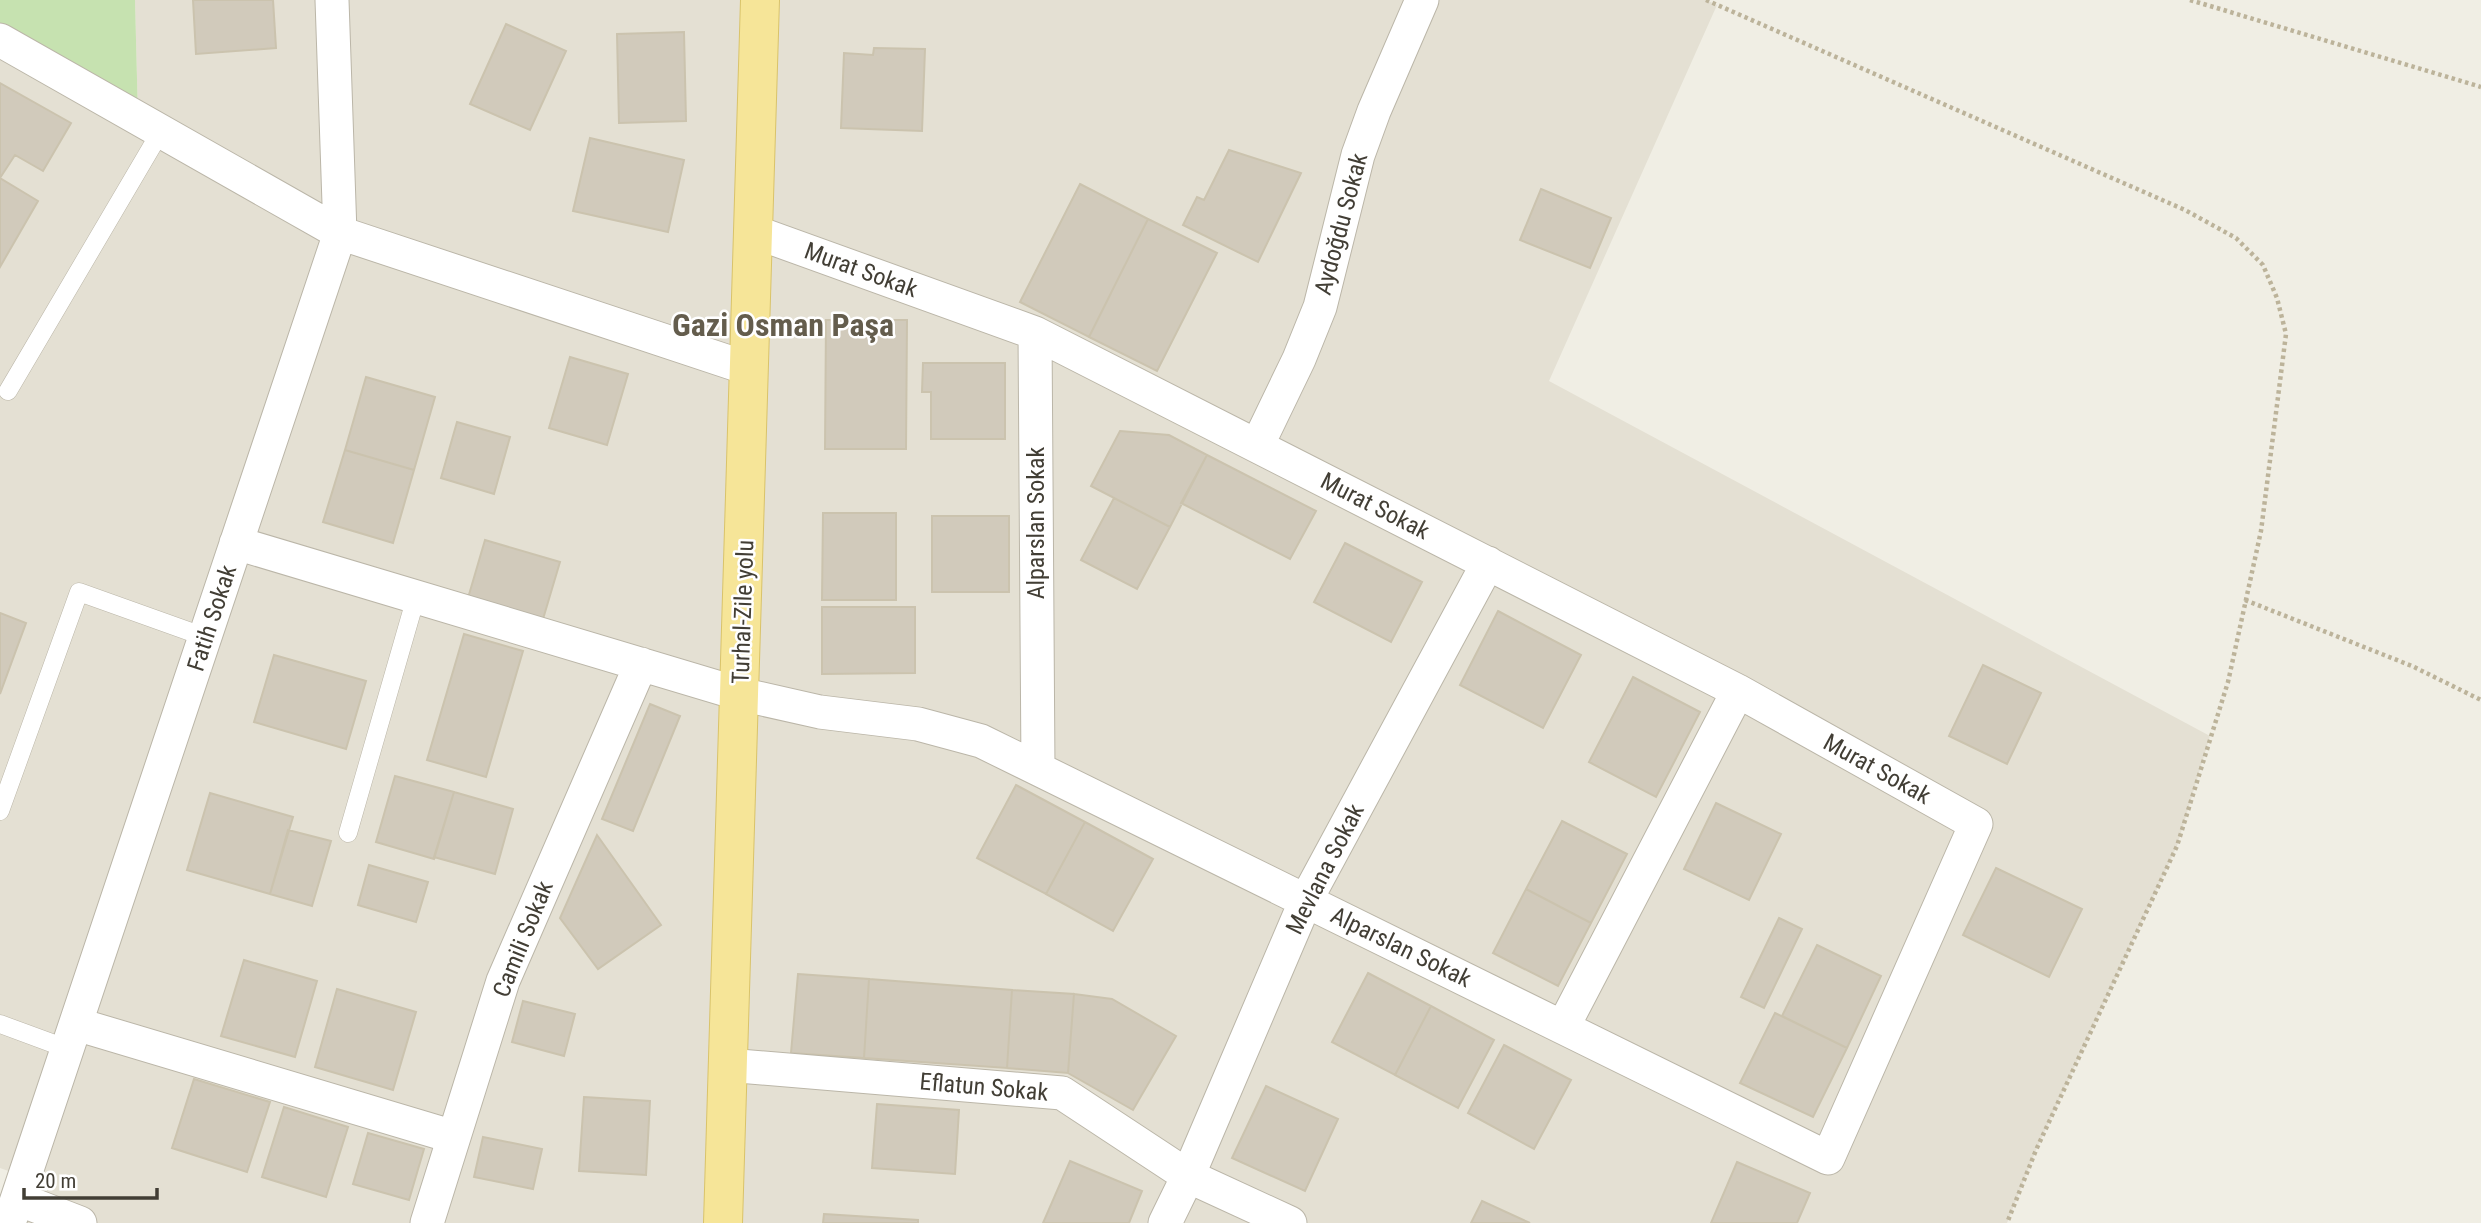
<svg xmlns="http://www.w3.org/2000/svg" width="2481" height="1223" font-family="'Roboto Condensed',sans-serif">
<rect width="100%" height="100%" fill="#f0eee4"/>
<path fill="#e4e0d3" d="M135 0H1706L1717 5 1549 381 2210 736 2177 846 2036 1150 2007 1223H9L25 1177 0 1168V40L138 117Z"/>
<path fill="#c6e2b0" d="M0 0H135L138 118 0 40Z"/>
<path fill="#d1cabb" stroke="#cbc3ae" stroke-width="2" d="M193 0H273L276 48 196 54Z
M506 24 566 51 530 130 470 104Z
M684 32 686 121 619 123 617 34Z
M874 48 925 49 922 131 841 128 844 53 873 55Z
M0 83 71 123 43 171 15 155 0 178Z
M590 138 684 160 668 232 573 211Z
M1229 150 1301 173 1258 262 1183 225 1197 197 1204 200Z
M0 178 38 201 0 267Z
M1080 184 1148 219 1089 337 1020 302Z
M1541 189 1611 218 1590 268 1520 240Z
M1148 219 1217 253 1157 371 1089 337Z
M826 320H907L906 449H825Z
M570 357 628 374 607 445 549 428Z
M923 363H1005V439H931V392H922Z
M366 377 435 397 414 470 345 450Z
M457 422 510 437 494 494 441 478Z
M1120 431 1169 435 1207 455 1170 527 1091 486Z
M345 450 414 470 393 543 323 522Z
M1207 455 1316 511 1290 559 1181 503Z
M1114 498 1170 527 1137 589 1081 560Z
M823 513H896V600H822Z
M932 516H1009V592H932Z
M485 540 560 562 543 619 468 598Z
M1345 543 1422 582 1391 642 1314 602Z
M822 607H915V673L822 674Z
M1498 611 1581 655 1543 728 1460 685Z
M0 613 26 623 0 694Z
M464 634 523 651 486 777 427 760Z
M274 655 366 681 346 749 254 722Z
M1983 665 2041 693 2007 764 1949 736Z
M1633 677 1700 712 1656 797 1589 762Z
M650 704 680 716 633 831 602 819Z
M395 776 454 792 434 859 376 842Z
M1016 785 1085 822 1046 894 977 858Z
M454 792 513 809 495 874 434 857Z
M210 793 293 817 270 894 187 870Z
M1716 803 1781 834 1749 900 1684 869Z
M1562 821 1627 854 1591 923 1526 889Z
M1085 822 1153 859 1113 931 1046 894Z
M288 830 331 841 312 906 270 894Z
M597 835 661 925 598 969 560 918Z
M369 865 428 882 416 922 358 905Z
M1996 868 2082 909 2049 977 1963 935Z
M1526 889 1591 923 1558 986 1493 953Z
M1779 918 1802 929 1764 1008 1741 997Z
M1817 945 1881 976 1847 1048 1782 1016Z
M244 960 317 981 295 1057 221 1036Z
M1368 973 1431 1006 1395 1075 1332 1042Z
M798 974 869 979 864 1058 791 1053Z
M869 979 1012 990 1007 1068 864 1058Z
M337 989 416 1012 393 1090 315 1067Z
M1012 990 1074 994 1068 1073 1007 1068Z
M1074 994 1112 999 1176 1036 1133 1110 1068 1073Z
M523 1001 575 1014 564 1056 512 1042Z
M1431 1006 1494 1040 1458 1108 1395 1075Z
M1775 1013 1847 1048 1813 1117 1740 1083Z
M1504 1045 1571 1080 1534 1149 1468 1113Z
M194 1079 270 1102 247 1172 172 1148Z
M1266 1086 1338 1119 1305 1191 1232 1158Z
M584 1097 650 1101 646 1175 579 1171Z
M877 1104 959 1110 955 1174 872 1168Z
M284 1107 348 1127 326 1197 262 1177Z
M368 1133 424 1149 409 1200 353 1184Z
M483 1137 542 1149 533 1189 474 1177Z
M1070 1161 1142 1191 1129 1223H1043Z
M1737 1162 1810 1193 1797 1223H1711Z
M1482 1201 1530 1223H1471Z
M824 1214 918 1220V1223H823Z"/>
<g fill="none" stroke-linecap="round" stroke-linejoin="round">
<defs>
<path id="lane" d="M8 391 161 131
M0 811 79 592 205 637
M348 833 416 597
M0 1024 68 1049"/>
<path id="street" d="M0 40 340 233 750 369
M755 232 1035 333 1738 691 1976 824 1828 1158 1038 769 1035 333
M1257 446 1299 359 1320 307 1358 155 1374 111 1422 0
M236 543 740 694 820 712 918 724 981 741 1038 769
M76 1024 454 1137
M1563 1027 1738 691
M727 1065 1062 1093 1188 1176 1290 1223
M18 1199 80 1223
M9 1223 340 233 332 0
M427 1223 503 981 641 664
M1165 1223 1188 1176 1306 900 1488 563"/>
<path id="primary" d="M723 1223 760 0"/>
</defs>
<use href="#lane" stroke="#bbb6a8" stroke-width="19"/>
<use href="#street" stroke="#bbb6a8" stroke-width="35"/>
<use href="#primary" stroke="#d9c36a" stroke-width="40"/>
<path stroke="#bcb39a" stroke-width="4.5" stroke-dasharray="3.5 3.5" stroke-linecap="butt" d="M1706 0 2185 210 2236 238 2263 265 2277 298 2286 334 2261 531 2228 682 2177 846 2036 1150 2007 1223
M2190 0 2481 87
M2245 600 2412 666 2481 700"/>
<use href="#lane" stroke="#fff" stroke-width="18"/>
<use href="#street" stroke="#fff" stroke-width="33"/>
<use href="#primary" stroke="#f6e598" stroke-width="38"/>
</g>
<g text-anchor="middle" stroke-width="5" stroke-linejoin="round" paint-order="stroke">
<g font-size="24" fill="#423e35" stroke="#fff">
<text transform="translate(1341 224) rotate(-75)" y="8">Aydoğdu Sokak</text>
<text transform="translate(861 270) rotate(20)" y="8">Murat Sokak</text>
<text transform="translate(1375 506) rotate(27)" y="8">Murat Sokak</text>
<text transform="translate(1036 523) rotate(-90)" y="8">Alparslan Sokak</text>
<text transform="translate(743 612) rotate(-88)" y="8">Turhal-Zile yolu</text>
<text transform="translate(212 618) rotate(-72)" y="8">Fatih Sokak</text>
<text transform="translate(1877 769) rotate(29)" y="8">Murat Sokak</text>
<text transform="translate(1325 869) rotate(-63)" y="8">Mevlana Sokak</text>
<text transform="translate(523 939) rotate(-68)" y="8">Camili Sokak</text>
<text transform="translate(1401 947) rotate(26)" y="8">Alparslan Sokak</text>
<text transform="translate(984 1087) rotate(5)" y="8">Eflatun Sokak</text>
</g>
<g font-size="32" font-weight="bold" fill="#645d4d" stroke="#fff">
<text x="783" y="336">Gazi Osman Paşa</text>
</g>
</g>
<path d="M24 1188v10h133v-10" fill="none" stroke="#423e35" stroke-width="3.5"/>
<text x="35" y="1188" font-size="21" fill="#423e35" stroke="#ffffff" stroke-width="5" paint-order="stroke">20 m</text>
</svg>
